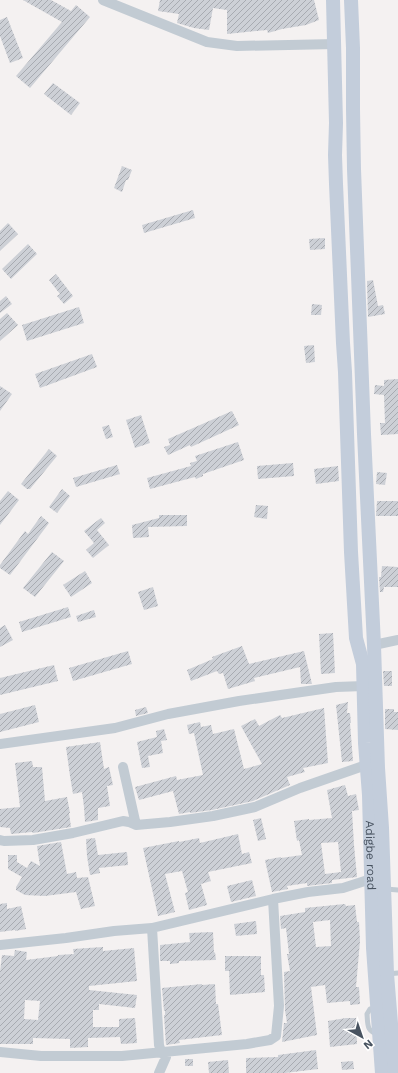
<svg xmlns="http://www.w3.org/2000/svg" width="398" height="1073" font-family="'Work Sans',sans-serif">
<defs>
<pattern id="building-hatch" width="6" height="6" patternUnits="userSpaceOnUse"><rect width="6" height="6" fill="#cdd0d6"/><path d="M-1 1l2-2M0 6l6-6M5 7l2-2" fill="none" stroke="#a8abb1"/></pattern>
</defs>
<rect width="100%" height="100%" fill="#f4f1f1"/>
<path fill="url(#building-hatch)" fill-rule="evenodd" d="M23 0H51L71 11 76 5 90 17 30 88 16 76 62 22Z
M160 0H314L319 20 306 25 282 29 268 33 267 30 227 34V10L213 8 209 30 194 28 177 23 179 14 158 11Z
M7 17 23 58 10 63 0 36V20Z
M53 83 80 103 71 115 44 94Z
M122 166 132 170 128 180H126L122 192 114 188Z
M193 210 195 218 144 233 142 225Z
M8 223 18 234 0 251V231Z
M325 238V249L310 250 309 239Z
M28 244 37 254 11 279 2 269Z
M56 274 73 296 64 304 57 296 60 294 49 280Z
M373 280 378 306 383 305 385 314 368 317 367 281Z
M6 296 12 304 0 313V301Z
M312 304 322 305 321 315H311Z
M79 307 84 323 27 341 22 325Z
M7 313 18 325 0 341V319Z
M314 345 315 362 306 363 304 346Z
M92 354 97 367 40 388 35 374Z
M398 379V434L381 435 380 423H385L384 395 374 394 375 385 384 386V380Z
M0 386 12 394 0 411Z
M232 411 239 425 191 447 190 445 168 455 164 447 170 445 168 439Z
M141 415 150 443 135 448 126 420Z
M109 425 113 437 106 439 102 427Z
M238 442 244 460 203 474V476L196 479 195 477 150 489 147 478 191 466 190 463 197 461 195 456Z
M49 449 57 456 30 489H27L21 484Z
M293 463 294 476 258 479 257 466Z
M117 465 120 474 76 487 73 478Z
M338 466 339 481 316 484 314 469Z
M377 472 387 473 385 485 376 484Z
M62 489 70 496 57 513 49 507Z
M8 491 19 500 0 525V501Z
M377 501H398V516H376Z
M256 505 268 506 267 519 254 517Z
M159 515H187V526L148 527 149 537 133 538 132 525 159 518Z
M41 516 49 523 10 575 0 568V565L25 531 28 534Z
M101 518 105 523 97 530 109 545 93 558 86 550 94 543 84 531Z
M52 552 64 561 35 597 23 588Z
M382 566 398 567V587H384L383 592H380L379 577H381Z
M85 571 92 583 71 597 63 585Z
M153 587 158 606 144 610 138 592Z
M68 607 71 617 22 632 19 622Z
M94 610 96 617 78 622 76 616Z
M5 625 13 640 0 647V628Z
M333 633 335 673 321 674 319 634Z
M242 646 249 664 304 651 312 684H301L300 667 254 678 255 681 228 689 223 673 219 674 217 671 191 681 187 670 213 659 212 657Z
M128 651 132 664 73 681 69 668Z
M54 665 58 681 0 695V678Z
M383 671H392V686H384Z
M348 702 347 713H350L351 723H350L353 761 342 762 336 705Z
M35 705 39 722 0 732V714Z
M146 707 148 713 136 716 135 710Z
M324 708 328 763 303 768 305 772 287 777 290 785 253 801 212 810 190 813V812L179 814 173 791 139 800 135 787 176 776 177 780 203 775 194 733 189 734 187 725 200 722 201 727 211 725 213 734 234 729 244 769 262 764 241 726 255 719 259 726 280 715 282 718Z
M385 709H394V712H398V730L385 729Z
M164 729 167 740 161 741 163 753 148 756 150 767 142 768 137 742 157 737 156 731Z
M100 742 104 769 109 767 113 785 107 786 110 806 98 808V820L85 822 84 807 82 792 73 794 70 776 66 747Z
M32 761 33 767H42L45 801 67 797 70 813H69L71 827 33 833 32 832 11 834 10 828 0 827V809L20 807 15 763Z
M345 785 348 796 356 794 359 810 352 811 354 845 357 877 332 880V883L307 886V883L287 886 288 889 272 892 265 860 281 857V858L302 855 299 840 297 841 294 821 309 819V820L332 818 327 790ZM338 842 341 872 325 874 321 843Z
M261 818 266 839 258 841 253 820Z
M238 834 242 854 249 852 252 863 208 872 211 881 201 884 207 905 189 910 185 893 188 892 182 871 165 874 175 912 158 916 143 848 179 841V842L199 838 200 843Z
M95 838 98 855 127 852 128 865 99 868 100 873 90 875 87 856 86 839Z
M61 842 67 874 76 872 77 878 88 877 95 906 81 909 76 892 45 896 25 895 16 890V887L22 877 8 869V855H17V862L27 868 31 861 40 866 37 846Z
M252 880 256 896 231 902 227 886Z
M7 903V909L21 906 26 929 15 931V930L0 932V904Z
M345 904 346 906 355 905 357 922H359L360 941 356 987H359L360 1004 350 1005V1001L327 1003 325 985 311 987 317 1035 282 1042 284 1023H287L285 1010 284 972 290 971 287 954H289L286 928 281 929 280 916 305 912V908ZM330 920 331 946 316 947 313 922Z
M256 921 257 934 236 936 234 924Z
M213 932 214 953 215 952 216 960 179 961V963L170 964V961H160V945L190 942 189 933Z
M103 947V951L134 948 137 981 89 986V990L137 995 135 1008 99 1004V1010H93V1027H119V1019L135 1018 137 1043 121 1044 120 1037 88 1038V1047L70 1048V1039L33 1038V1044H0V972L2 955 14 956 15 950 27 952 26 960 58 956V955L74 954 73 949ZM25 1000 40 1001 38 1020 24 1019Z
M225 956H261V975H264L265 992 230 995 229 971H225Z
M202 984V985L215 984 216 1004H218L222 1035 179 1040 180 1043 166 1045 164 1015H165V1011H164L162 988Z
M346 1018H356L357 1044 330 1047 328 1021Z
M316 1050 318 1069 285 1073H246V1058L278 1057V1055Z
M185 1059H193V1066H185Z
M228 1060 229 1073H209L208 1062Z
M353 1061 354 1069 342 1070 341 1062Z"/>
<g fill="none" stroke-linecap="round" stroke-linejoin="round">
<path stroke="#c2cbd3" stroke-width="5" d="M386 889 398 890
M387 974 398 973
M376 1008 370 1009 367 1014C368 1025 366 1031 379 1035"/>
<path stroke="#c2cbd3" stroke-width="10" d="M103 0 207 42 237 46 335 44
M374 645 398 640
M0 744 115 728 168 714 239 701 336 687 364 686
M123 767 136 825
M0 840 4 841 33 840 73 833 123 821 129 822 136 825 170 822 213 816 255 807 300 788 366 765
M152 928 159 1045 161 1052 166 1057 159 1073
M0 945 66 938 114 931 152 928 273 899 308 892 343 888 371 879
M0 1052 41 1056H122L247 1044 270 1040 276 1036 279 1006 273 899"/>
<g stroke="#c3cddb" stroke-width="14">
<path id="s1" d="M333 0 336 123 335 155 336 184 343 343 345 372 351 552 356 638 363 664 365 743 369 795 373 948 382 1073"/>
<path d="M351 0 353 48V109L354 169 364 434 374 645 378 768 382 828 387 974 395 1073"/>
</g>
</g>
<g text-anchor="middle" stroke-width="3" stroke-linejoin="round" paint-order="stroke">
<g font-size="12" fill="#485360" stroke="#fff">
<text dy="4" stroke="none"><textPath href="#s1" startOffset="857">Adigbe road</textPath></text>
</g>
</g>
<g transform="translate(362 1037) rotate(140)" stroke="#ffffff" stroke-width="3" paint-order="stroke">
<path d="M0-3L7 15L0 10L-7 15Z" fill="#485360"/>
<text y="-6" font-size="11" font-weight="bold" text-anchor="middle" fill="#485360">N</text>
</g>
</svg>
